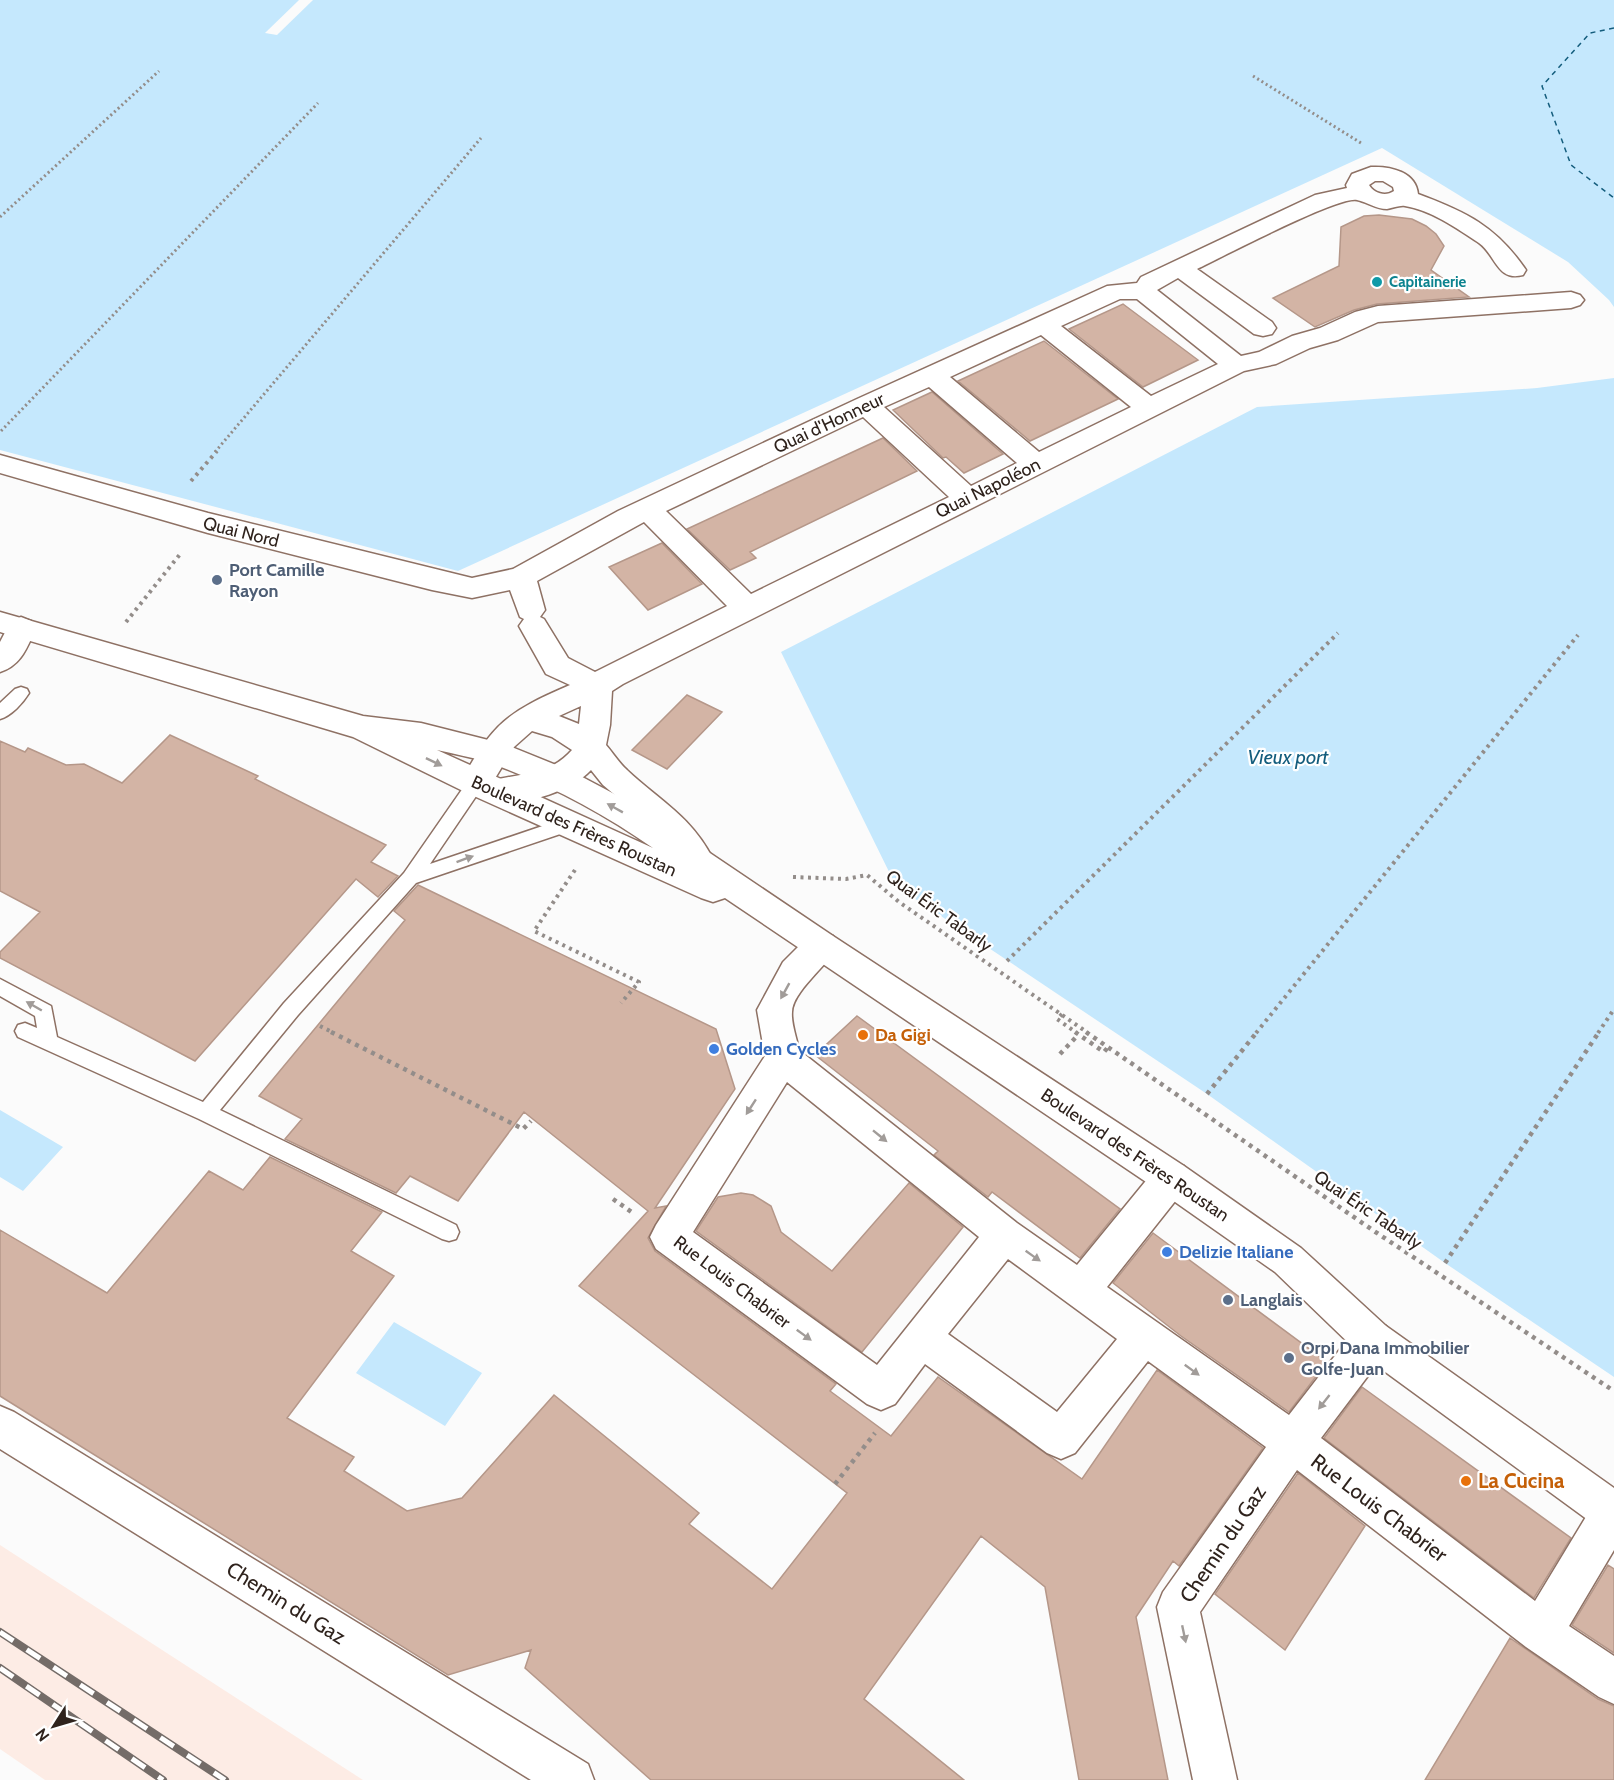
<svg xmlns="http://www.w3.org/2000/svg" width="1614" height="1780" font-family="Cabin,sans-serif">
<rect width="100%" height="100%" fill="#fbfbfb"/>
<path fill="#fdece5" d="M0 1545 363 1780H45L0 1749Z"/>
<path fill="#c5e8fd" d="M0 0H1614V307L1609 300 1568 262 1382 148 458 571 0 450Z
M1614 378V1377L1445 1263 1207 1094 896 886 781 652 1257 407 1537 388Z
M0 1110 63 1147 23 1191 0 1177Z
M394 1322 482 1373 445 1426 356 1373Z"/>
<path fill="#fbfbfb" d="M299 0H313L277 35 265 33Z"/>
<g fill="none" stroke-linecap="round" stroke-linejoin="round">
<path stroke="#145d7d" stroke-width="1.5" stroke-dasharray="5 4.5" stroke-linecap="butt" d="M1614 28 1590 33 1542 86 1571 165 1614 198"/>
</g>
<path fill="#d3b4a5" stroke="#b59789" stroke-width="1.5" d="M1379 215 1412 219 1426 226 1436 234 1444 246 1431 270 1469 297 1377 304 1354 310 1315 327 1273 298 1339 266 1341 227 1364 216Z
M1123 304 1198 360 1143 387 1069 329Z
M1044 341 1118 399 1030 441 958 381Z
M932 392 1003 454 964 473 946 457 943 458 893 410Z
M883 438 917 471 750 552 756 558 730 570 687 529Z
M662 543 702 584 648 610 609 567Z
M687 695 722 712 667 769 632 750Z
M170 735 258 776 255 779 386 845 371 862 398 876 378 897 356 879 195 1061 0 958V952L40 912 0 891V741L25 752 28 748 66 765 84 764 122 783Z
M418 885 716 1029 735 1089 655 1208 666 1206 648 1238 655 1251 836 1384 830 1391 891 1436 938 1377 1082 1479 1157 1370 1263 1448 1179 1566 1173 1561 1136 1617 1168 1780H1079L1045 1587 981 1536 864 1699 964 1780H651L525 1668 531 1650 448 1675 0 1396V1230L107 1293 209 1171 243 1190 270 1157 382 1212 351 1251 394 1276 287 1418 354 1457 344 1471 407 1511 462 1498 554 1395 699 1513 689 1524 772 1589 847 1493 579 1286 648 1211 524 1112 458 1201 410 1176 396 1193 285 1139 302 1119 259 1096 405 920 394 911Z
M857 1016 1120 1209 1080 1258 992 1192 988 1197 934 1155 938 1151 815 1055Z
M909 1183 963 1227 862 1352 696 1231 718 1197 741 1193 753 1195 771 1206 781 1232 832 1271Z
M1153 1233 1327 1362 1289 1412 1181 1336 1113 1283Z
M1362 1387 1571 1538 1534 1598 1324 1438Z
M1298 1473 1365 1526 1285 1650 1215 1594Z
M1608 1565 1614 1569V1653L1572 1625Z
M1510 1638 1598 1699 1614 1706V1780H1425Z"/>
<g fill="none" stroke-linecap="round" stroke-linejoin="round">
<defs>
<path id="lane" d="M21 687 27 689 29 693C23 703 11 716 0 719V703L15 689Z
M476 776 482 778 485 783 430 864 569 817 575 819 578 824 575 829 416 883 298 1015 220 1110 456 1225 459 1232 456 1239 449 1241 442 1239 199 1119 18 1037 15 1031 18 1025 25 1023 37 1028 35 1016 0 996V979L51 1006 57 1037 203 1102 284 1003 404 873 470 778Z"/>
<path id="street" d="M1371 167C1391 166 1416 172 1418 194 1466 212 1496 226 1526 270L1523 275C1497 282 1496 255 1479 243 1458 229 1431 210 1405 206 1400 205 1393 208 1387 209 1376 209 1367 202 1357 200 1338 196 1222 257 1197 269L1272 322 1276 328 1272 334 1263 336 1254 334 1178 278 1157 290 1241 356 1259 352 1292 336 1320 328 1355 312 1378 306 1571 292 1580 295 1584 300 1580 305 1571 308 1378 322 1338 340 1310 348 1276 364 1244 371 623 684 612 691 610 725 606 745C613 753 619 763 627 770 660 801 691 816 713 859L709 868 697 872 685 868 659 832 603 785 591 770C570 793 515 809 485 800L481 793 476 795 465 792 460 783C493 723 507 712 570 685L546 674 519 626 524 619 520 617 510 590 472 598 432 590 208 533 0 473V455L208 513 472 578 513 569 618 511 857 399 1107 286 1137 283 1141 277 1315 195 1347 188 1346 185 1352 174ZM1375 181H1383L1393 187 1394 191C1385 197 1374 193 1369 185ZM1120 299H1137L1218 364 1151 396 1061 326ZM1041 335 1131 407 1039 452 950 377ZM929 387 1017 463 971 486 884 407ZM863 417 949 497 751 594 666 511ZM644 522 727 606 595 672 568 658 544 619 540 617 545 610 537 581ZM581 706 579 724 559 716ZM532 731 552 737 572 750C550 775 524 773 494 780L514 747Z
M21 617 31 621 36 628C27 647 22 665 0 672V642L11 621Z
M821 932 833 936 838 946C828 965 792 992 792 1012 791 1024 797 1039 799 1050L1017 1223 1077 1265 1158 1166 1171 1162 1184 1166 1189 1178 1184 1190 1107 1287 1289 1415 1358 1326 1372 1321 1386 1326 1392 1339 1386 1352 1321 1438 1535 1601 1598 1497 1614 1492V1550L1569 1626 1614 1656V1704L1599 1697 1526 1647 1297 1470 1200 1612 1237 1780H1193L1157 1607 1163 1592 1266 1447 1148 1361 1075 1453 1061 1459 1047 1453 925 1364 895 1404 881 1410 867 1404 656 1249 650 1237 656 1225 765 1056 757 1010 783 962 809 936ZM787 1082 979 1237 877 1365 693 1232ZM1008 1259 1117 1339 1057 1412 948 1334Z
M0 1406 14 1412 588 1764 594 1780H531L0 1449Z"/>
<path id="secondary" d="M0 612 363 716 421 723 504 744 571 771 652 814 833 936 1184 1166 1301 1248 1386 1326 1614 1488V1534L1599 1528 1358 1352 1275 1272 1158 1190 725 898 713 902 701 898 465 792 353 737 0 632ZM437 750C454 754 471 757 487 762 545 782 603 813 653 848Z"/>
</defs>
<use href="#lane" stroke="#8e7164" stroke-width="3"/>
<use href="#street" stroke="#8e7164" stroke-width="3"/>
<use href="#secondary" stroke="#8e7164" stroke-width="3"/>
<path stroke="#938d8a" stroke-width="3" stroke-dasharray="2 3" stroke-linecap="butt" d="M1253 76 1361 143
M0 217 159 71
M1 431 318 103
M215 452 481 138"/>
<path stroke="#938d8a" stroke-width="4" stroke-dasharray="3 4.5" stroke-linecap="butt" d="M191 481 217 451
M126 622 181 553
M575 870 534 931 639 982 621 1003
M793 877 846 879 867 875 899 902 1088 1033
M1007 961 1338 633
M1062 1014 1057 1019 1077 1033
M320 1026 334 1033
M1256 1033 1578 635
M1598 1033 1614 1009"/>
<path stroke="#938d8a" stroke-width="4.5" stroke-dasharray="4 5" stroke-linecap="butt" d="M331 1032 523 1129 531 1121
M1075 1032 1104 1052 1109 1046
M1086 1032 1374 1231 1614 1391
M1060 1054 1078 1035
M1207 1094 1257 1032
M613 1199 633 1213
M1445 1263 1599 1032
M835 1484 875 1433"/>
<use href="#lane" fill="#fff" fill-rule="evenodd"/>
<use href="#street" fill="#fff" fill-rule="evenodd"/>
<use href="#secondary" fill="#fff" fill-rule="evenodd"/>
<defs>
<path id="rail" d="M0 1632 225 1780
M0 1668 163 1780"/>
</defs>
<use href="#rail" stroke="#746c68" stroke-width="8"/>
<use href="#rail" stroke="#fff" stroke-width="5" stroke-dasharray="16" stroke-linecap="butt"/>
</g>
<defs><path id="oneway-solid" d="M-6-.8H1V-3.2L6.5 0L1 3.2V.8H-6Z" transform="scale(1.5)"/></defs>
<g fill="#a19c99">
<use href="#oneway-solid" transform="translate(434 762) rotate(26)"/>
<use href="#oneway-solid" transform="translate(615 808) rotate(-151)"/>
<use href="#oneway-solid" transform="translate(465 859) rotate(-20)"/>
<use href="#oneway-solid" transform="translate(785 991) rotate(119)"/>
<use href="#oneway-solid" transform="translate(34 1006) rotate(-150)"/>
<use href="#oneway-solid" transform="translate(751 1107) rotate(123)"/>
<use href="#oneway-solid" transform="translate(880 1136) rotate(39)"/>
<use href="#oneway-solid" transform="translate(1033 1256) rotate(35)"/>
<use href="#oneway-solid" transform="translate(804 1335) rotate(36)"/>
<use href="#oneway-solid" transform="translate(1192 1370) rotate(36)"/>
<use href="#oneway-solid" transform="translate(1324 1402) rotate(128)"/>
<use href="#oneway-solid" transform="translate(1184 1634) rotate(78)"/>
</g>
<circle fill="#0f9aa8" stroke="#fff" stroke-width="2" cx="1377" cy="282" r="6"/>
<g fill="#5c6f8a" stroke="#fff" stroke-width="2">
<circle cx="217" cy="580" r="6"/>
<circle cx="1228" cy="1300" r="6"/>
<circle cx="1289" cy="1358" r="6"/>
</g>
<g fill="#e8710a" stroke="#fff" stroke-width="2">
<circle cx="863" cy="1035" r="6"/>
<circle cx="1466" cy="1481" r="6"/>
</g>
<g fill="#3f7fe0" stroke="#fff" stroke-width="2">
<circle cx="714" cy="1049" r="6"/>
<circle cx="1167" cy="1252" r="6"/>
</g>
<g text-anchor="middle" stroke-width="4.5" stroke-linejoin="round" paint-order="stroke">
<g font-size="15" font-weight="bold" fill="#0d838f" stroke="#fff" text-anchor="start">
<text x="1389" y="287">Capitainerie</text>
</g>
<g font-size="18" fill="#2f231d" stroke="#fff">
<text transform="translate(829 423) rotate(-25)" y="6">Quai d'Honneur</text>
<text transform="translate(988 488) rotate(-26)" y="6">Quai Napoléon</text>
<text transform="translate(241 532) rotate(14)" y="6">Quai Nord</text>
<text transform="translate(574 826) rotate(24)" y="6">Boulevard des Frères Roustan</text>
<text transform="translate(939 911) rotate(36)" y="6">Quai Éric Tabarly</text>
<text transform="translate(1135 1155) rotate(34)" y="6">Boulevard des Frères Roustan</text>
<text transform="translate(1368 1210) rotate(34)" y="6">Quai Éric Tabarly</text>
<text transform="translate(732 1282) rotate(37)" y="6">Rue Louis Chabrier</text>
</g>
<g font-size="18" font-weight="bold" fill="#4e5e75" stroke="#fff" text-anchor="start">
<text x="229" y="576">Port Camille<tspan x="229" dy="21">Rayon</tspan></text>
<text x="1240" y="1306">Langlais</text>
<text x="1301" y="1354">Orpi Dana Immobilier<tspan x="1301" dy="21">Golfe-Juan</tspan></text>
</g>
<g font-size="18" font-weight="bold" fill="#c56008" stroke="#fff" text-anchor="start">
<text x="875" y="1041">Da Gigi</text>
</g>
<g font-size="18" font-weight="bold" fill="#366cbe" stroke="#fff" text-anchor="start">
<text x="726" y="1055">Golden Cycles</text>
<text x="1179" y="1258">Delizie Italiane</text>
</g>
<g font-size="20" font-style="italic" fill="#145d7d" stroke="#fff">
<text x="1288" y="764">Vieux port</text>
</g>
<g font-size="21" font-weight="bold" fill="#c56008" stroke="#fff" text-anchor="start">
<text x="1478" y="1488">La Cucina</text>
</g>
<g font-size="21" fill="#2f231d" stroke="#fff">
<text transform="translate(1379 1508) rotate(37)" y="7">Rue Louis Chabrier</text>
<text transform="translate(1223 1544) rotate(-56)" y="7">Chemin du Gaz</text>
<text transform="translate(286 1603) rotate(32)" y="7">Chemin du Gaz</text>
</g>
</g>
<g transform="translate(54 1726) rotate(233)" stroke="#ffffff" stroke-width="4.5" paint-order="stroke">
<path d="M0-4.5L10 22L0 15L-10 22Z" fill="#2f231d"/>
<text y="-9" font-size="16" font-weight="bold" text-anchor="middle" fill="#2f231d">N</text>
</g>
</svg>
